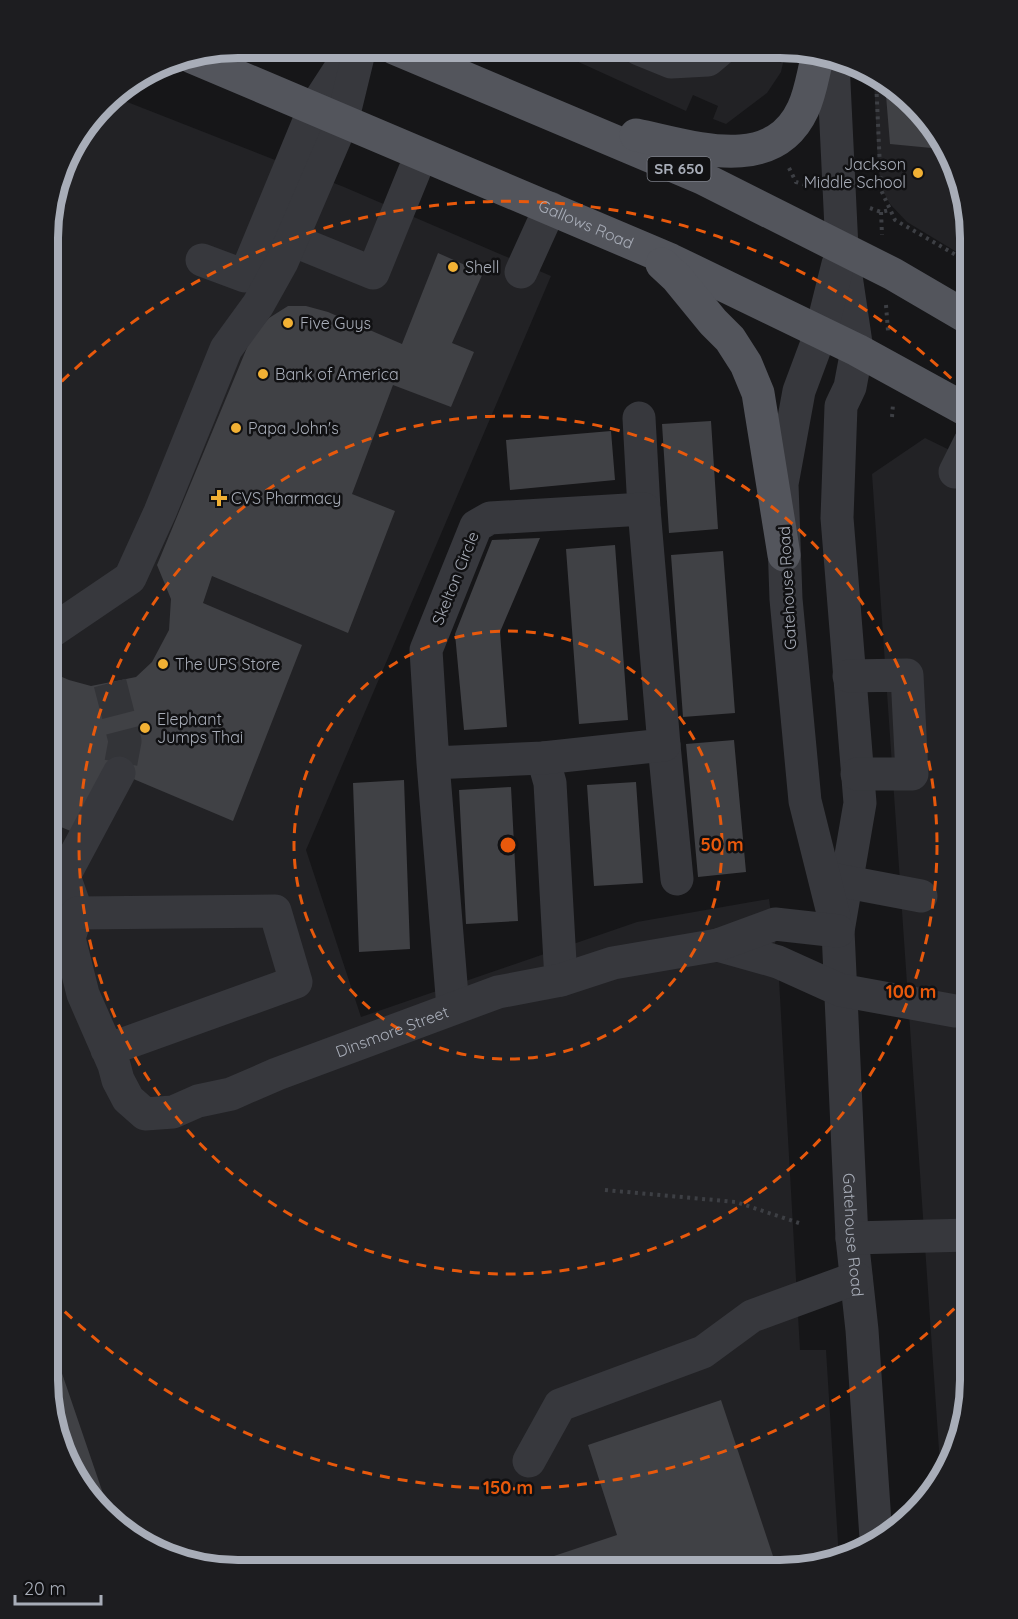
<svg xmlns="http://www.w3.org/2000/svg" width="1018" height="1619" font-family="Quicksand,sans-serif">
<rect width="100%" height="100%" fill="#161618"/>
<path fill="#222225" d="M550 49 785 50V54L781 72 767 93 726 124 713 119 718 106 693 95 686 111Z
M874 79 896 88 956 166 970 239V260L907 222 890 204 884 193 878 167Z
M112 96 344 187 551 276 306 850 361 1017 637 922 769 899 778 962 800 1350H826L839 1559 780 1571 214 1569 122 1531 62 1453 48 1380 50 214 68 154Z
M925 438 970 460V1393L956 1453 941 1479 872 474Z"/>
<path fill="#404145" d="M885 83 896 88 942 149 890 144Z
M438 253 483 273 452 343 474 352 451 407 393 385 352 494 395 511 348 633 212 576 203 603 302 645 233 821 105 767 80 835 49 822V648L58 652 55 674 69 680 91 686 136 677 152 662 169 630 171 599 157 565 251 338 269 318 288 306H306L328 312 402 344Z
M711 421 718 529 669 533 662 424Z
M611 431 615 480 510 490 506 440Z
M540 538 500 632 507 727 464 730 455 634 492 540Z
M615 545 628 720 579 724 566 549Z
M723 551 735 713 683 717 671 555Z
M968 607H970V669L962 668Z
M734 740 746 872 698 877 686 744Z
M404 780 410 949 359 952 353 783Z
M636 782 643 883 594 886 587 785Z
M511 787 518 921 466 924 459 790Z
M968 805H970V841H965Z
M48 1070 55 1089 48 1091Z
M48 1169 61 1216 48 1221Z
M53 1347 110 1514H109L62 1453 48 1380V1349Z
M721 1400 778 1571 512 1570 617 1535 588 1445Z"/>
<g fill="none" stroke-linecap="round" stroke-linejoin="round">
<path stroke="#333438" stroke-width="33" stroke-dasharray="33 16" stroke-linecap="butt" d="M110 683 125 741 119 773"/>
<path stroke="#3d3f44" stroke-width="4" stroke-dasharray="3 4.5" stroke-linecap="butt" d="M876 79 881 190 895 220 970 263
M789 168 796 182 809 186
M870 208 881 212 890 210
M881 212 882 235
M886 305 888 331
M892 417 893 404
M605 1190 736 1202 799 1223"/>
<g stroke="#37383d" stroke-width="33">
<path d="M639 49 671 62 708 60 721 49"/>
<path id="s1" d="M833 62 842 249 857 350 850 387 841 406 837 518 860 803 838 931 852 1238 862 1330 876 1538"/>
<path d="M292 240 373 273 421 155"/>
<path d="M202 260 245 276 314 109 351 52"/>
<path d="M521 272 550 208"/>
<path d="M639 418 644 509"/>
<path d="M955 472 970 442"/>
<path d="M49 633 130 578 160 512 226 349 258 305 282 262 342 122 360 48"/>
<path d="M849 676 907 675 912 774H857"/>
<path d="M664 745 677 879"/>
<path d="M543 758 550 783 561 980"/>
<path d="M433 763 543 758 664 745 644 509 490 518 476 526 426 650 433 763 453 1008"/>
<path d="M826 878 921 896"/>
<path d="M77 913 64 876 119 773"/>
<path d="M834 917 805 801 786 599 782 484 799 391 821 332 838 264"/>
<path d="M718 945 778 962 840 990 955 1011"/>
<path id="s2" d="M107 1050 296 982 275 911 77 913 69 938 83 994 114 1065 118 1080 128 1099 145 1114 173 1112 198 1101 231 1094 277 1074 498 992 561 980 613 963 718 945 775 924 838 931"/>
<path d="M852 1238 970 1235"/>
<path d="M529 1461 560 1405 703 1352 752 1316 856 1278"/>
</g>
<g stroke="#53555c" stroke-width="33">
<path d="M394 48 702 178 893 274 970 319"/>
<path id="s3" d="M192 57 671 260 857 350 970 412"/>
<path d="M636 135C691 146 772 176 803 109 811 92 813 73 818 55"/>
<path d="M662 264 677 278 713 322 730 339 746 364 758 393 784 555"/>
</g>
</g>
<g fill="none" stroke="#e8590c" stroke-width="3" stroke-dasharray="10 8">
<circle cx="508" cy="845" r="214"/>
<circle cx="508" cy="845" r="429"/>
<path d="M967 1296A643 643 0 0 1 49 1296M49 394A643 643 0 0 1 967 394"/>
</g>
<g fill="#f2b134" stroke="#111113" stroke-width="2">
<circle cx="918" cy="173" r="6"/>
<circle cx="453" cy="267" r="6"/>
<circle cx="288" cy="323" r="6"/>
<circle cx="263" cy="374" r="6"/>
<circle cx="236" cy="428" r="6"/>
<path d="M216 489h6v6h6v6h-6v6h-6v-6h-6v-6h6z"/>
<circle cx="163" cy="664" r="6"/>
<circle cx="145" cy="728" r="6"/>
</g>
<g text-anchor="middle" stroke-width="5" stroke-linejoin="round" paint-order="stroke">
<rect fill="#111113" stroke="#7b7e86" stroke-width="1.5" x="647.5" y="157" width="63" height="24" rx="4.5"/>
<g font-size="15" font-weight="bold" fill="#a8adb8">
<text x="679" y="174">SR 650</text>
</g>
<g font-size="16" fill="#a8adb8" stroke="#111113" text-anchor="start">
<text x="906" y="170" text-anchor="end">Jackson<tspan x="906" dy="18">Middle School</tspan></text>
<text x="465" y="273">Shell</text>
<text x="300" y="329">Five Guys</text>
<text x="275" y="380">Bank of America</text>
<text x="248" y="434">Papa John's</text>
<text x="231" y="504">CVS Pharmacy</text>
<text x="175" y="670">The UPS Store</text>
<text x="157" y="725">Elephant<tspan x="157" dy="18">Jumps Thai</tspan></text>
</g>
<g font-size="16" fill="#a8adb8" stroke="#111113">
<text dy="6" stroke="none"><textPath href="#s3" startOffset="428">Gallows Road</textPath></text>
<text transform="translate(455 578) rotate(-68)" y="6">Skelton Circle</text>
<text transform="translate(787 588) rotate(-93)" y="6">Gatehouse Road</text>
<text dy="6" stroke="none"><textPath href="#s2" startOffset="956">Dinsmore Street</textPath></text>
<text dy="6" stroke="none"><textPath href="#s1" startOffset="1180">Gatehouse Road</textPath></text>
</g>
</g>
<path d="M0 0H1018V1619H0ZM238 58H780A180 180 0 0 1 960 238V1380A180 180 0 0 1 780 1560H238A180 180 0 0 1 58 1380V238A180 180 0 0 1 238 58Z" fill="#1d1d20" fill-rule="evenodd"/>
<path fill="none" stroke="#a8adb8" stroke-width="8" d="M238 58H780A180 180 0 0 1 960 238V1380A180 180 0 0 1 780 1560H238A180 180 0 0 1 58 1380V238A180 180 0 0 1 238 58Z"/>
<circle cx="508" cy="845" r="9" fill="#e8590c" stroke="#111113" stroke-width="3"/>
<g font-size="18" text-anchor="middle" font-weight="bold" fill="#e8590c" stroke="#111113" stroke-width="5" stroke-linejoin="round" paint-order="stroke">
<text x="722" y="851">50 m</text>
<text x="911" y="998">100 m</text>
<text x="508" y="1494">150 m</text>
</g>
<path d="M15 1595v9h86v-9" fill="none" stroke="#a8adb8" stroke-width="3"/>
<text x="24" y="1595" font-size="18" fill="#a8adb8" stroke="#111113" stroke-width="4.5" paint-order="stroke">20 m</text>
</svg>
